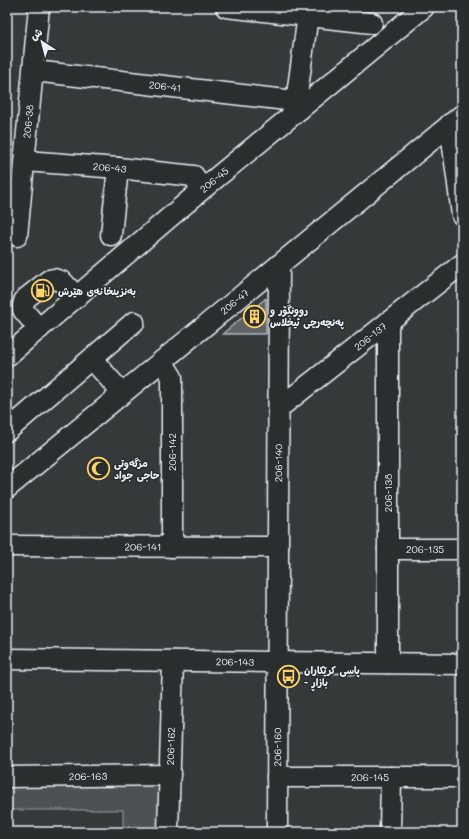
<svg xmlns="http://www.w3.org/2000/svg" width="469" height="839" font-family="Mali,'Playpen Sans Arabic',sans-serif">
<rect width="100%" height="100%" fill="#35393a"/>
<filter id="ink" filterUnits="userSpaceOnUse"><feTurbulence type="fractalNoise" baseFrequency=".025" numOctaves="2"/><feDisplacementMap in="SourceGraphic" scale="8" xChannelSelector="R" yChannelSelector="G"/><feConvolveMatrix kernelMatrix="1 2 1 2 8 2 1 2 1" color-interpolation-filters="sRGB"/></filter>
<g filter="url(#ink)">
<path fill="#4d5152" stroke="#9aa1a5" d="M7 784H160L159 832H123V810H7Z"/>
<path fill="#5f6365" stroke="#e8f1f8" d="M266 298V334H222Z"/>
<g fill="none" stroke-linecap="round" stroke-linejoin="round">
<defs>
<g id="minor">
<path d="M226 7 372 23"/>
<path id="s1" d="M34 71 295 101 296 102"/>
<path d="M300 109 296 102 308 15"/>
<path d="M450 124 462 215"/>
<path id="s2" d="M25 161 118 168 194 176 198 184 205 187"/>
<path d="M111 235 118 168"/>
<path id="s3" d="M17 236 39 7"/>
<path d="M388 322V663"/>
<path d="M39 329 23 310V305L25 299 49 280 54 279 63 282 77 297"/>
<path id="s4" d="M7 356 205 187 424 7"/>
<path d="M92 359 122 393"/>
<path d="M162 361 172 377V547"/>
<path id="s5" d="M279 408 462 264"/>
<path d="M7 431 134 322"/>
<path id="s6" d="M7 488 462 115"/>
<path id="s7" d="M7 546 278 547"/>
<path id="s8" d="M388 549H462"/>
<path id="s9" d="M7 659 462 664"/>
<path id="s10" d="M7 777 170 775"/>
<path id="s11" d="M277 777H462"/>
<path id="s12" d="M168 832 173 661"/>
<path id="s13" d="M277 832 279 265"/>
<path d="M390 832 391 777"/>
</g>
</defs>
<use href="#minor" stroke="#e8f1f8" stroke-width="23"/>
<use href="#minor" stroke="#2a2d2e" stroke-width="20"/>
</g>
</g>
<defs>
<symbol id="fuel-ring" viewBox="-11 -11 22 22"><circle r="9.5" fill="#2a2d2e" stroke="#ffd166" stroke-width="1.5"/><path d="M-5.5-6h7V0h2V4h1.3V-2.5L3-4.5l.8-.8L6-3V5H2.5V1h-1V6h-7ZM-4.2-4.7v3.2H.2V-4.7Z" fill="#ffd166"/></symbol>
<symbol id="building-ring" viewBox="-11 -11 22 22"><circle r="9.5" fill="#2a2d2e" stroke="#ffd166" stroke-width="1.5"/><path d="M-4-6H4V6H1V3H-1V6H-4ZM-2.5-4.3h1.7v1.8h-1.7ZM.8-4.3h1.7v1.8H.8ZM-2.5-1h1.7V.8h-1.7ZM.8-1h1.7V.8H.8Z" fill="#ffd166"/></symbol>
<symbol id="mosque-ring" viewBox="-11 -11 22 22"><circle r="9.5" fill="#2a2d2e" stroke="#ffd166" stroke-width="1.5"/><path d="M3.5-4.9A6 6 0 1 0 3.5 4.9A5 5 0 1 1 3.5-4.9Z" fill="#ffd166"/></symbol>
<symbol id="bus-ring" viewBox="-11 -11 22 22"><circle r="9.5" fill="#2a2d2e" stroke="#ffd166" stroke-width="1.5"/><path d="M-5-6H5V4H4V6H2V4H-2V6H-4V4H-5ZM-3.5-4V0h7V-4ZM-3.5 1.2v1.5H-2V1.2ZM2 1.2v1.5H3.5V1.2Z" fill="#ffd166"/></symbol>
</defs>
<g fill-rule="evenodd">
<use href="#fuel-ring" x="30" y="278" width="25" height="25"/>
<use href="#building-ring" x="242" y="304" width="25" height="25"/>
<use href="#mosque-ring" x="86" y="456" width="25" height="25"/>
<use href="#bus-ring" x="276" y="664" width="25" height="25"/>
</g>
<g text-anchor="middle" stroke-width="3" stroke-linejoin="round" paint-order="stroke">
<g font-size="10" fill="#e8f1f8" stroke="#2a2d2e">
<text dy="4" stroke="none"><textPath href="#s1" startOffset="132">206-41</textPath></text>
<text dy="4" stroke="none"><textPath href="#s3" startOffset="115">206-38</textPath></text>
<text dy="4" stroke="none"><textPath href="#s2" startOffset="85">206-43</textPath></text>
<text dy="4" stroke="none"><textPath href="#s4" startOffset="272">206-45</textPath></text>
<text dy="4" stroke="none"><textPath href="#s6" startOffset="294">206-47</textPath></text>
<text dy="4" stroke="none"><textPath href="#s5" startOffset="116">206-137</textPath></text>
<text transform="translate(172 452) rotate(-90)" y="4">206-142</text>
<text dy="4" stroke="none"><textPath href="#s13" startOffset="369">206-140</textPath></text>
<text transform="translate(388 493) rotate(-90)" y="4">206-138</text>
<text dy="4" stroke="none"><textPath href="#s7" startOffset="136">206-141</textPath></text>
<text dy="4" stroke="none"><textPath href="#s8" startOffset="37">206-135</textPath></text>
<text dy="4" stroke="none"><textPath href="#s9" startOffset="228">206-143</textPath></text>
<text dy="4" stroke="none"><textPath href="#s12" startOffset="86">206-162</textPath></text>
<text dy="4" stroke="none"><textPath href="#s13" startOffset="85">206-160</textPath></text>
<text dy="4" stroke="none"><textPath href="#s10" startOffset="81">206-163</textPath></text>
<text dy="4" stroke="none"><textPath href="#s11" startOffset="93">206-145</textPath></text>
</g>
<g font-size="10" font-weight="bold" fill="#e8f1f8" stroke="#2a2d2e" text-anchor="start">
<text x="58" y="295">بەنزینخانەی هێرش</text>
<text x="270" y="314">روونگۆر و<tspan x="270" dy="12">په‌نچه‌رچی ئیخلاس</tspan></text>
<text x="114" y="467">مزگەوتی<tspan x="114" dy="12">حاجی جواد</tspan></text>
<text x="304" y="674">پاسی کرێکاران<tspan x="304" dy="12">- بازاڕ</tspan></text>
</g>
</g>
<rect width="469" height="839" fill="none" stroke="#2a2d2e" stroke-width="24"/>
<rect x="12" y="12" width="445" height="815" fill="none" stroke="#e8f1f8" stroke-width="1.5" filter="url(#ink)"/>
<g transform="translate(42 42) rotate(324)" stroke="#2a2d2e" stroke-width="3" paint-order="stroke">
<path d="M0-3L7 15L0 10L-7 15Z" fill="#e8f1f8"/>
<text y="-6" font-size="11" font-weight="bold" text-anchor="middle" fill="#e8f1f8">ش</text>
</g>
</svg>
